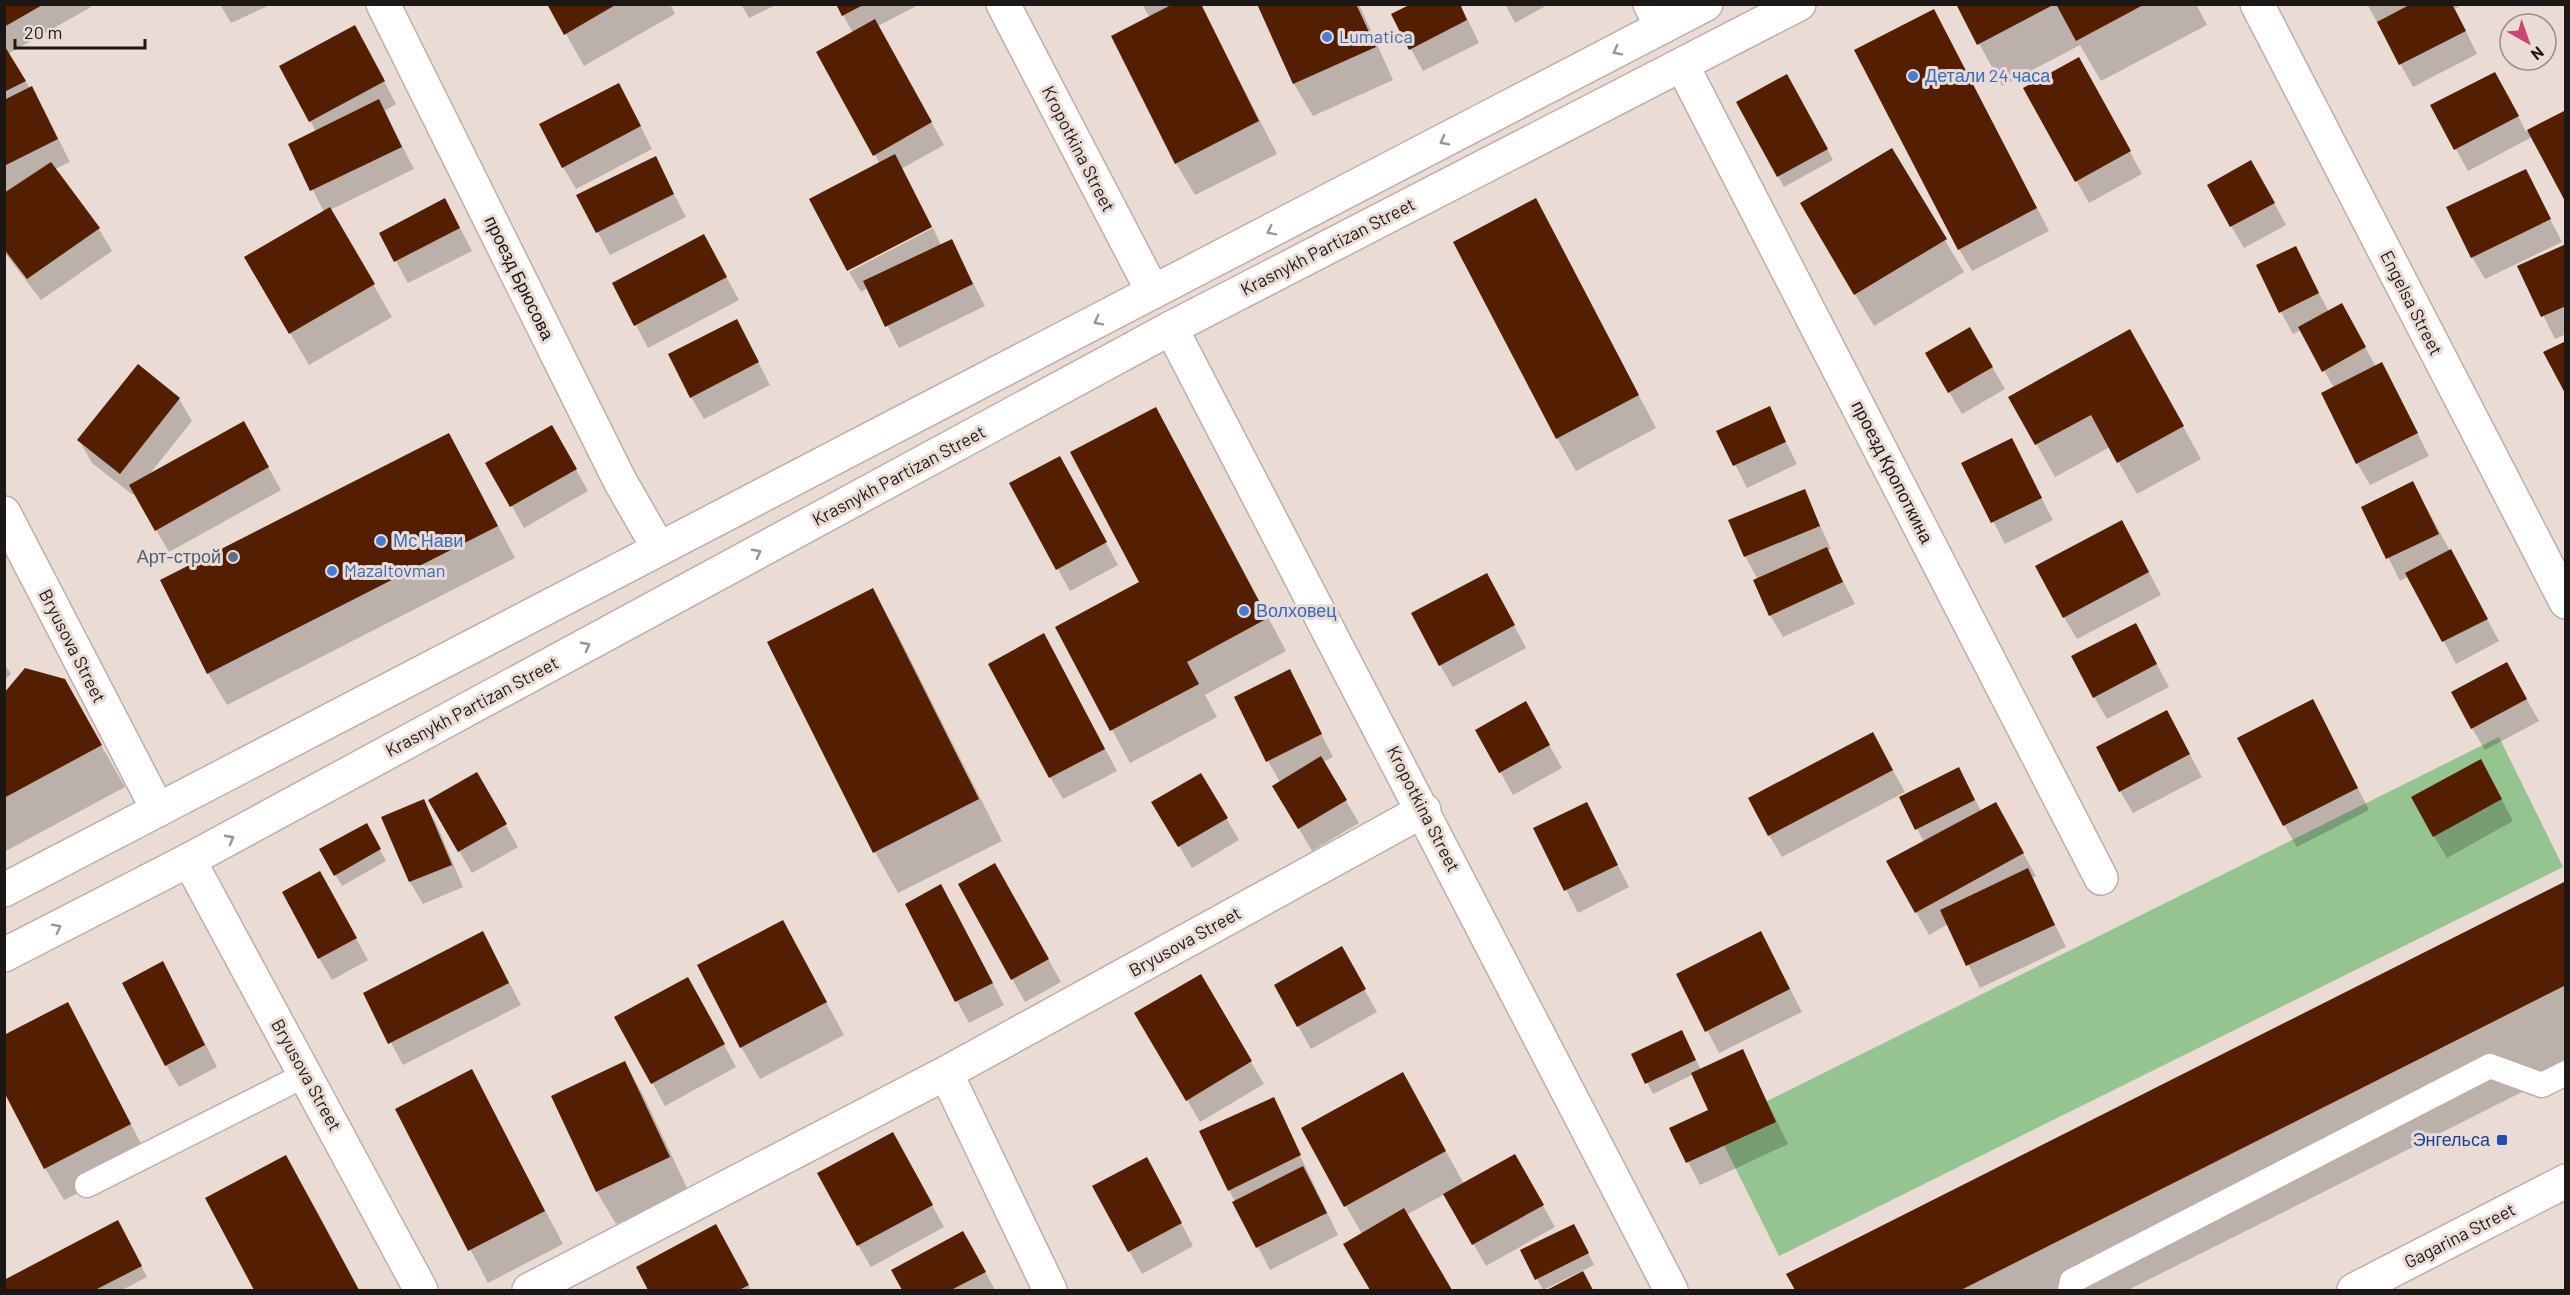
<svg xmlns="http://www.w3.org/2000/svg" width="2570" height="1295" font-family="Barlow,sans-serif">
<rect width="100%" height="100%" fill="#eadcd5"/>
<path fill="#96c490" d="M2499 737 2563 867 1779 1256 1715 1127Z"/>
<path fill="#0003" d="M4 4H90L91 7 8 54 44 110 70 162 55 169 99 229 112 251 41 300 4 252Z
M220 4H272L231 23Z
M549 4H670L675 14 584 66Z
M741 4H778L749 18Z
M837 4H920L878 26 944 145 901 169 931 225 847 269 880 164 818 52 853 33Z
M1142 4H1200L1277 154 1195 195 1176 163 1150 18Z
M1258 4H1359L1393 80 1313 116 1294 84Z
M1460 4 1479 43 1423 71 1411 49Z
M1505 4H1549L1515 23Z
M1958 4H2196L2207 25 2101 81 2080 45 2002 86Z
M2367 4H2463L2455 9 2477 54 2413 87Z
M1946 33 2049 231 1972 271 1959 249Z
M367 49 396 104 384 111 414 169 330 210 392 317 309 365 246 258 324 212 290 145 316 132 281 66Z
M1787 76 1833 160 1784 187 1738 103Z
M2091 81 2142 174 2089 203 2025 89Z
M2508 95 2526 132 2566 111 2532 137 2468 171 2432 106Z
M631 107 652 149 576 189 563 167Z
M1891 150 1964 272 1874 326 1820 236Z
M655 158 686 217 610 255 578 195Z
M2525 171 2562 242 2485 279 2472 257Z
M2264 184 2286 225 2244 248 2231 226Z
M1535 200 1656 428 1576 471 1557 438Z
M457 222 472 251 408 283 396 261Z
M933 228 941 245 951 241 985 306 899 348 868 288 861 292 849 272Z
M2566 245V334L2555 339 2519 267Z
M2295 248 2329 312 2354 327 2376 367 2382 364 2429 456 2370 485 2357 463 2334 388 2301 330 2293 334 2281 312Z
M716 258 739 300 648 348 614 284Z
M737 321 770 385 704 419 691 397Z
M1970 329 2005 389 1962 414 1927 354Z
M2148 363 2201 459 2137 494 2110 447 2055 477 2010 397Z
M179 399 192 421 148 476 256 445 281 490 169 552 135 493 133 495 92 463 79 440Z
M1769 408 1797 464 1747 488 1718 431Z
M552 427 588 491 524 528 488 463Z
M2011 440 2053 520 2005 544 1963 463Z
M1174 441 1286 651 1205 695 1217 717 1130 763 1057 628 1141 583Z
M467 467 515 558 227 705 208 673Z
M1072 480 1118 565 1070 591 1011 484Z
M2413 483 2499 641 2456 664 2409 576 2400 581 2363 507Z
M1804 491 1831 549 1827 550 1855 604 1783 637 1770 615 1758 580 1745 556Z
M2134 544 2161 595 2077 639 2064 617Z
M872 590 896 631 1002 841 898 893 875 852 769 642Z
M1499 597 1526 648 1453 687 1440 665Z
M2136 625 2169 687 2107 719 2094 697Z
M1056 657 1117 771 1063 799 1050 777Z
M4 663 11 674 4 680Z
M1289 671 1333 757 1323 762 1359 823 1312 851 1274 786 1280 782 1268 761Z
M64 680 125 787 4 852V696Z
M2519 686 2539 721 2485 750 2472 728Z
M2325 723 2369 810 2297 847 2284 825Z
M1538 725 1562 768 1513 795 1477 730Z
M2179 734 2202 777 2133 813 2120 791Z
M1885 756 1905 792 1782 857 1769 835Z
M1959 769 1981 811 2008 826 2036 876 2032 878 2066 947 1980 988 1948 924 1929 935 1888 862 1924 842 1901 798Z
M477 774 518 847 472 873 430 801Z
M1201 775 1239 840 1192 868 1154 803Z
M2493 783 2513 821 2447 858 2434 836Z
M423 801 436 823 463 887 423 904 410 882 383 818Z
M1586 804 1629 887 1578 913 1535 829Z
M366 825 386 861 342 886 321 850Z
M995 865 1061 982 1025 1002 960 885Z
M2566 882V1070L2128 1290H1797L1788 1274Z
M332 895 368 960 332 980 319 958Z
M954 908 1004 1005 969 1023 957 1001Z
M783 922 844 1035 760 1079 741 1047Z
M483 933 521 1005 403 1065 365 994Z
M1761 933 1802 1012 1719 1053 1678 974Z
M1341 948 1377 1012 1311 1049 1276 986Z
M1200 976 1264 1084 1200 1122 1137 1014Z
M175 985 217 1067 179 1087 166 1065Z
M700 1000 736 1067 665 1106 616 1017Z
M68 1004 148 1157 64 1200 45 1168Z
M1682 1032 1701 1070 1742 1051 1788 1144 1700 1185 1671 1128 1710 1110 1694 1074 1653 1094 1633 1055Z
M625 1063 643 1095 688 1190 616 1224 597 1192 553 1097Z
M471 1071 563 1244 488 1283 397 1110Z
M1273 1099 1338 1235 1270 1270 1229 1190Z
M1421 1106 1464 1184 1515 1156 1555 1227 1486 1266 1445 1194 1406 1215 1450 1290H1371L1345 1245 1362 1234 1346 1206Z
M905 1156 944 1227 871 1267 858 1245Z
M285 1157 317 1211 359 1290H256L207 1199Z
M1159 1181 1193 1246 1142 1274 1094 1187Z
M124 1233 147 1277 122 1290H4V1282Z
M1580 1236 1594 1265 1543 1290 1522 1251Z
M728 1248 751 1290H650L638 1268Z
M976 1255 995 1290H904L893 1270Z
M1582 1273 1592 1290H1550Z"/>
<path fill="#541f00" d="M4 4H44L4 27Z
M547 4H617L564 35Z
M836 4H865L842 16Z
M1173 4H1201L1259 121 1175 164 1111 36Z
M1257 4H1356L1376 47 1293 84Z
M1411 4H1460L1467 20 1409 50 1391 14Z
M1956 4H2055L1977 45Z
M2056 4H2145L2076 41Z
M2411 4H2452L2466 31 2399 65 2377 22Z
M1934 9 2037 208 1958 250 1854 50Z
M875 19 932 122 873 156 816 52Z
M355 25 385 81 309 122 279 66Z
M4 45 26 81 4 92Z
M2079 57 2131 151 2075 182 2023 88Z
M2495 72 2519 116 2454 150 2430 105Z
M1787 74 1828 149 1777 177 1736 102Z
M619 83 641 126 562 168 539 124Z
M32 86 58 139 4 166V100Z
M379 99 402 147 310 191 288 144Z
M2566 110V203L2527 130Z
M1892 148 1947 239 1854 295 1800 203Z
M895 154 932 227 847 271 809 199Z
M656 156 674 194 596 233 576 195Z
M2251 160 2275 203 2230 227 2207 185Z
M51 162 100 228 27 279 4 249V193Z
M2526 169 2551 219 2471 258 2446 207Z
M445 198 460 228 394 262 379 233Z
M1536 198 1639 395 1556 439 1453 242Z
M330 207 375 284 289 334 244 257Z
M704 234 727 277 634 326 612 283Z
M952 239 973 284 885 327 863 281Z
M2566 244V306L2541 317 2517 266Z
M2296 246 2319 293 2279 313 2256 265Z
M2342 303 2366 347 2322 372 2298 327Z
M737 319 759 362 690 398 668 354Z
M1970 327 1993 367 1948 393 1925 353Z
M2130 329 2184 426 2117 463 2091 415 2035 445 2008 397Z
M2566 341V395L2543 352Z
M2382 362 2418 433 2356 464 2321 393Z
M138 364 180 398 120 474 77 440Z
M1770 406 1786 442 1733 466 1716 431Z
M1156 407 1268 618 1187 662 1199 684 1110 731 1055 627 1139 582 1070 452Z
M244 421 269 467 155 531 129 485Z
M552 425 577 469 510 507 485 463Z
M449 433 498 526 207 674 160 580Z
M2012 438 2042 498 1991 523 1961 463Z
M1060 456 1107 542 1056 570 1009 483Z
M2413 481 2439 534 2386 559 2361 507Z
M1805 489 1820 526 1744 557 1728 520Z
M2122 520 2149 572 2063 618 2035 566Z
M1827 547 1843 582 1769 616 1753 580Z
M2451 549 2488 619 2442 642 2405 573Z
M1487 573 1515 625 1439 666 1411 613Z
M873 588 979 799 873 853 767 642Z
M2136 623 2157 664 2093 698 2071 656Z
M1044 633 1105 749 1049 778 988 664Z
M2507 662 2527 699 2471 729 2451 692Z
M25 668 65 679 102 745 4 798V693Z
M1290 669 1322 734 1266 762 1234 697Z
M2313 699 2358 788 2283 826 2237 738Z
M1526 701 1550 745 1499 773 1475 730Z
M2167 710 2190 754 2119 792 2096 747Z
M1873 732 1893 770 1768 836 1748 798Z
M1321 756 1347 800 1298 829 1272 786Z
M2481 759 2502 799 2433 837 2411 797Z
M1959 767 1975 800 1915 830 1899 797Z
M477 772 507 824 458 852 428 800Z
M1201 773 1228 818 1178 847 1151 802Z
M424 799 452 865 409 882 381 817Z
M1587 802 1618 865 1564 891 1533 828Z
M1996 802 2024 853 1915 913 1886 861Z
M367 823 381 849 334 876 319 849Z
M995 863 1049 959 1011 980 958 884Z
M2028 868 2055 925 1966 966 1940 910Z
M320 871 357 938 318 959 282 892Z
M2566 881V985L1961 1290H1795L1786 1274Z
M941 884 993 983 955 1002 905 904Z
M783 920 827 1002 740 1048 697 965Z
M483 931 509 983 388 1044 363 993Z
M1761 931 1790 989 1705 1032 1676 974Z
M1342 946 1366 989 1297 1027 1274 985Z
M163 961 205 1045 165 1066 122 983Z
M1201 974 1252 1061 1186 1101 1134 1013Z
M688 977 725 1044 651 1084 614 1017Z
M68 1002 131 1124 44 1169 4 1092V1035Z
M1682 1030 1696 1060 1645 1084 1631 1054Z
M1743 1049 1776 1122 1686 1163 1669 1128 1708 1110 1691 1073Z
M625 1061 670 1157 596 1192 551 1096Z
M472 1069 545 1211 468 1251 395 1109Z
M1403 1072 1446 1151 1344 1207 1301 1128Z
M1274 1097 1301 1155 1228 1191 1199 1131Z
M893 1132 933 1205 857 1246 817 1173Z
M1515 1154 1544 1205 1472 1245 1443 1194Z
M286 1155 359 1290H254L205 1198Z
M1147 1157 1182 1223 1128 1252 1092 1186Z
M1303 1166 1327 1213 1256 1248 1232 1202Z
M1404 1208 1452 1290H1370L1343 1244Z
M118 1220 142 1266 95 1290H4V1280Z
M716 1224 749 1285 739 1290H648L636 1267Z
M1574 1224 1589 1253 1535 1280 1520 1250Z
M963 1231 986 1272 951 1290H902L891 1270Z
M1583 1271 1593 1290H1547Z"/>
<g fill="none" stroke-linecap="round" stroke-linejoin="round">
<defs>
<path id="lane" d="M87 1185 307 1074
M2070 1290 2072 1281 2490 1066 2542 1085 2566 1073"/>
<path id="street" d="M383 4 620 481 659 549
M1003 4 1153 292
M1650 4 1662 27
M2257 4 2566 602
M1682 65 2101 878
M1171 328 1671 1290
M4 513 158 810
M189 860 421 1290
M946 1073 1050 1290
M529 1290 946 1073 1424 810"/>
<path id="secondary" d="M2354 1290 2566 1181"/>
<path id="highway" d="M4 890 1706 4
M4 955 189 860 1171 328 1799 4"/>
</defs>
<use href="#lane" stroke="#bdafa9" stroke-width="27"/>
<use href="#street" stroke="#bdafa9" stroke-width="36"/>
<use href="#secondary" stroke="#bdafa9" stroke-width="36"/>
<use href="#highway" stroke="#bdafa9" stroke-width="36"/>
<use href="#lane" stroke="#fff" stroke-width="24"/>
<use href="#street" stroke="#fff" stroke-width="33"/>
<use href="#secondary" stroke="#fff" stroke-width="33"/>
<use href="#highway" stroke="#fff" stroke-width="33"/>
</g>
<defs><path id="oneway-chevron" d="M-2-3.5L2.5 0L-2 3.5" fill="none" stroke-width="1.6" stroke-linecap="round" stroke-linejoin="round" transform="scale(1.5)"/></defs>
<g stroke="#999796">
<use href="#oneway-chevron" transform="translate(1617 51) rotate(153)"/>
<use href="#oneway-chevron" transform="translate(1444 141) rotate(153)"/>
<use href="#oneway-chevron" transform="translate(1271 231) rotate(153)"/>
<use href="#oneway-chevron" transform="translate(1098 321) rotate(153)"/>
<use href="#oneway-chevron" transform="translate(757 553) rotate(-28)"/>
<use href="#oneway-chevron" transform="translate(586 646) rotate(-28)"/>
<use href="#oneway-chevron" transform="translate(230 839) rotate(-28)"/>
<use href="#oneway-chevron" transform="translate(57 928) rotate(-27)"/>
</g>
<g fill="#3f7fe0" stroke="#eadcd5" stroke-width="2">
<circle cx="1327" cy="37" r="6"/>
<circle cx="1913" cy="76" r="6"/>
<circle cx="381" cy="541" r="6"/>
<circle cx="332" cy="571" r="6"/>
<circle cx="1244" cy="611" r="6"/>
</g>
<circle fill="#5c6f8a" stroke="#eadcd5" stroke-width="2" cx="233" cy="557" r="6"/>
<rect fill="#1a4fb4" stroke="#eadcd5" stroke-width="2" x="2496" y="1134" width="12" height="12" rx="3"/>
<g text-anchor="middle" stroke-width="6" stroke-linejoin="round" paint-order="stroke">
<g font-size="18" fill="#366cbe" stroke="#eadcd5" text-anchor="start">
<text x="1339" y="43">Lumatica</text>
<text x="1925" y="82">Детали 24 часа</text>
<text x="393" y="547">Мс Нави</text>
<text x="344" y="577">Mazaltovman</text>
<text x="1256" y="617">Волховец</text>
</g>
<g font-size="18" fill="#1c1715" stroke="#eadcd5">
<text transform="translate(1078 149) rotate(63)" y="6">Kropotkina Street</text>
<text transform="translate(1328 247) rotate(-27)" y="6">Krasnykh Partizan Street</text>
<text transform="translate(519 278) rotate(64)" y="6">проезд Брюсова</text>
<text transform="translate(2411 303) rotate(63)" y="6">Engelsa Street</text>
<text transform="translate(1892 472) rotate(63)" y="6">проезд Кропоткина</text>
<text transform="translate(899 476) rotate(-28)" y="6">Krasnykh Partizan Street</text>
<text transform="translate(72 646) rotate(63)" y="6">Bryusova Street</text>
<text transform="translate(472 707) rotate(-28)" y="6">Krasnykh Partizan Street</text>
<text transform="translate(1423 809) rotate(63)" y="6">Kropotkina Street</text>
<text transform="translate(1185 942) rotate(-29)" y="6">Bryusova Street</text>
<text transform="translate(306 1075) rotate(61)" y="6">Bryusova Street</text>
<text transform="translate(2460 1236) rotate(-27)" y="6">Gagarina Street</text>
</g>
<g font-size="18" fill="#4e5e75" stroke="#eadcd5" text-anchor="end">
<text x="221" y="563">Арт-строй</text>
</g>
<g font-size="18" fill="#164399" stroke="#eadcd5" text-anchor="end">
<text x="2490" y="1146">Энгельса</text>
</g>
</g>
<rect width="2570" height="1295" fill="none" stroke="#1c1715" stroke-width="12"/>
<g transform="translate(2528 42) rotate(140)"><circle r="28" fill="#eadcd5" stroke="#988d88" stroke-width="1.5"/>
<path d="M0-4.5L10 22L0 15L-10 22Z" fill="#ce4274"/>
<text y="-9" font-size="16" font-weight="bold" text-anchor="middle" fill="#1c1715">N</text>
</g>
<path d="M15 39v9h130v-9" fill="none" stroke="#1c1715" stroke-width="3"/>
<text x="24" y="39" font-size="18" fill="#1c1715" stroke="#eadcd5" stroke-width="4.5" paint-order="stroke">20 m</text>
</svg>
